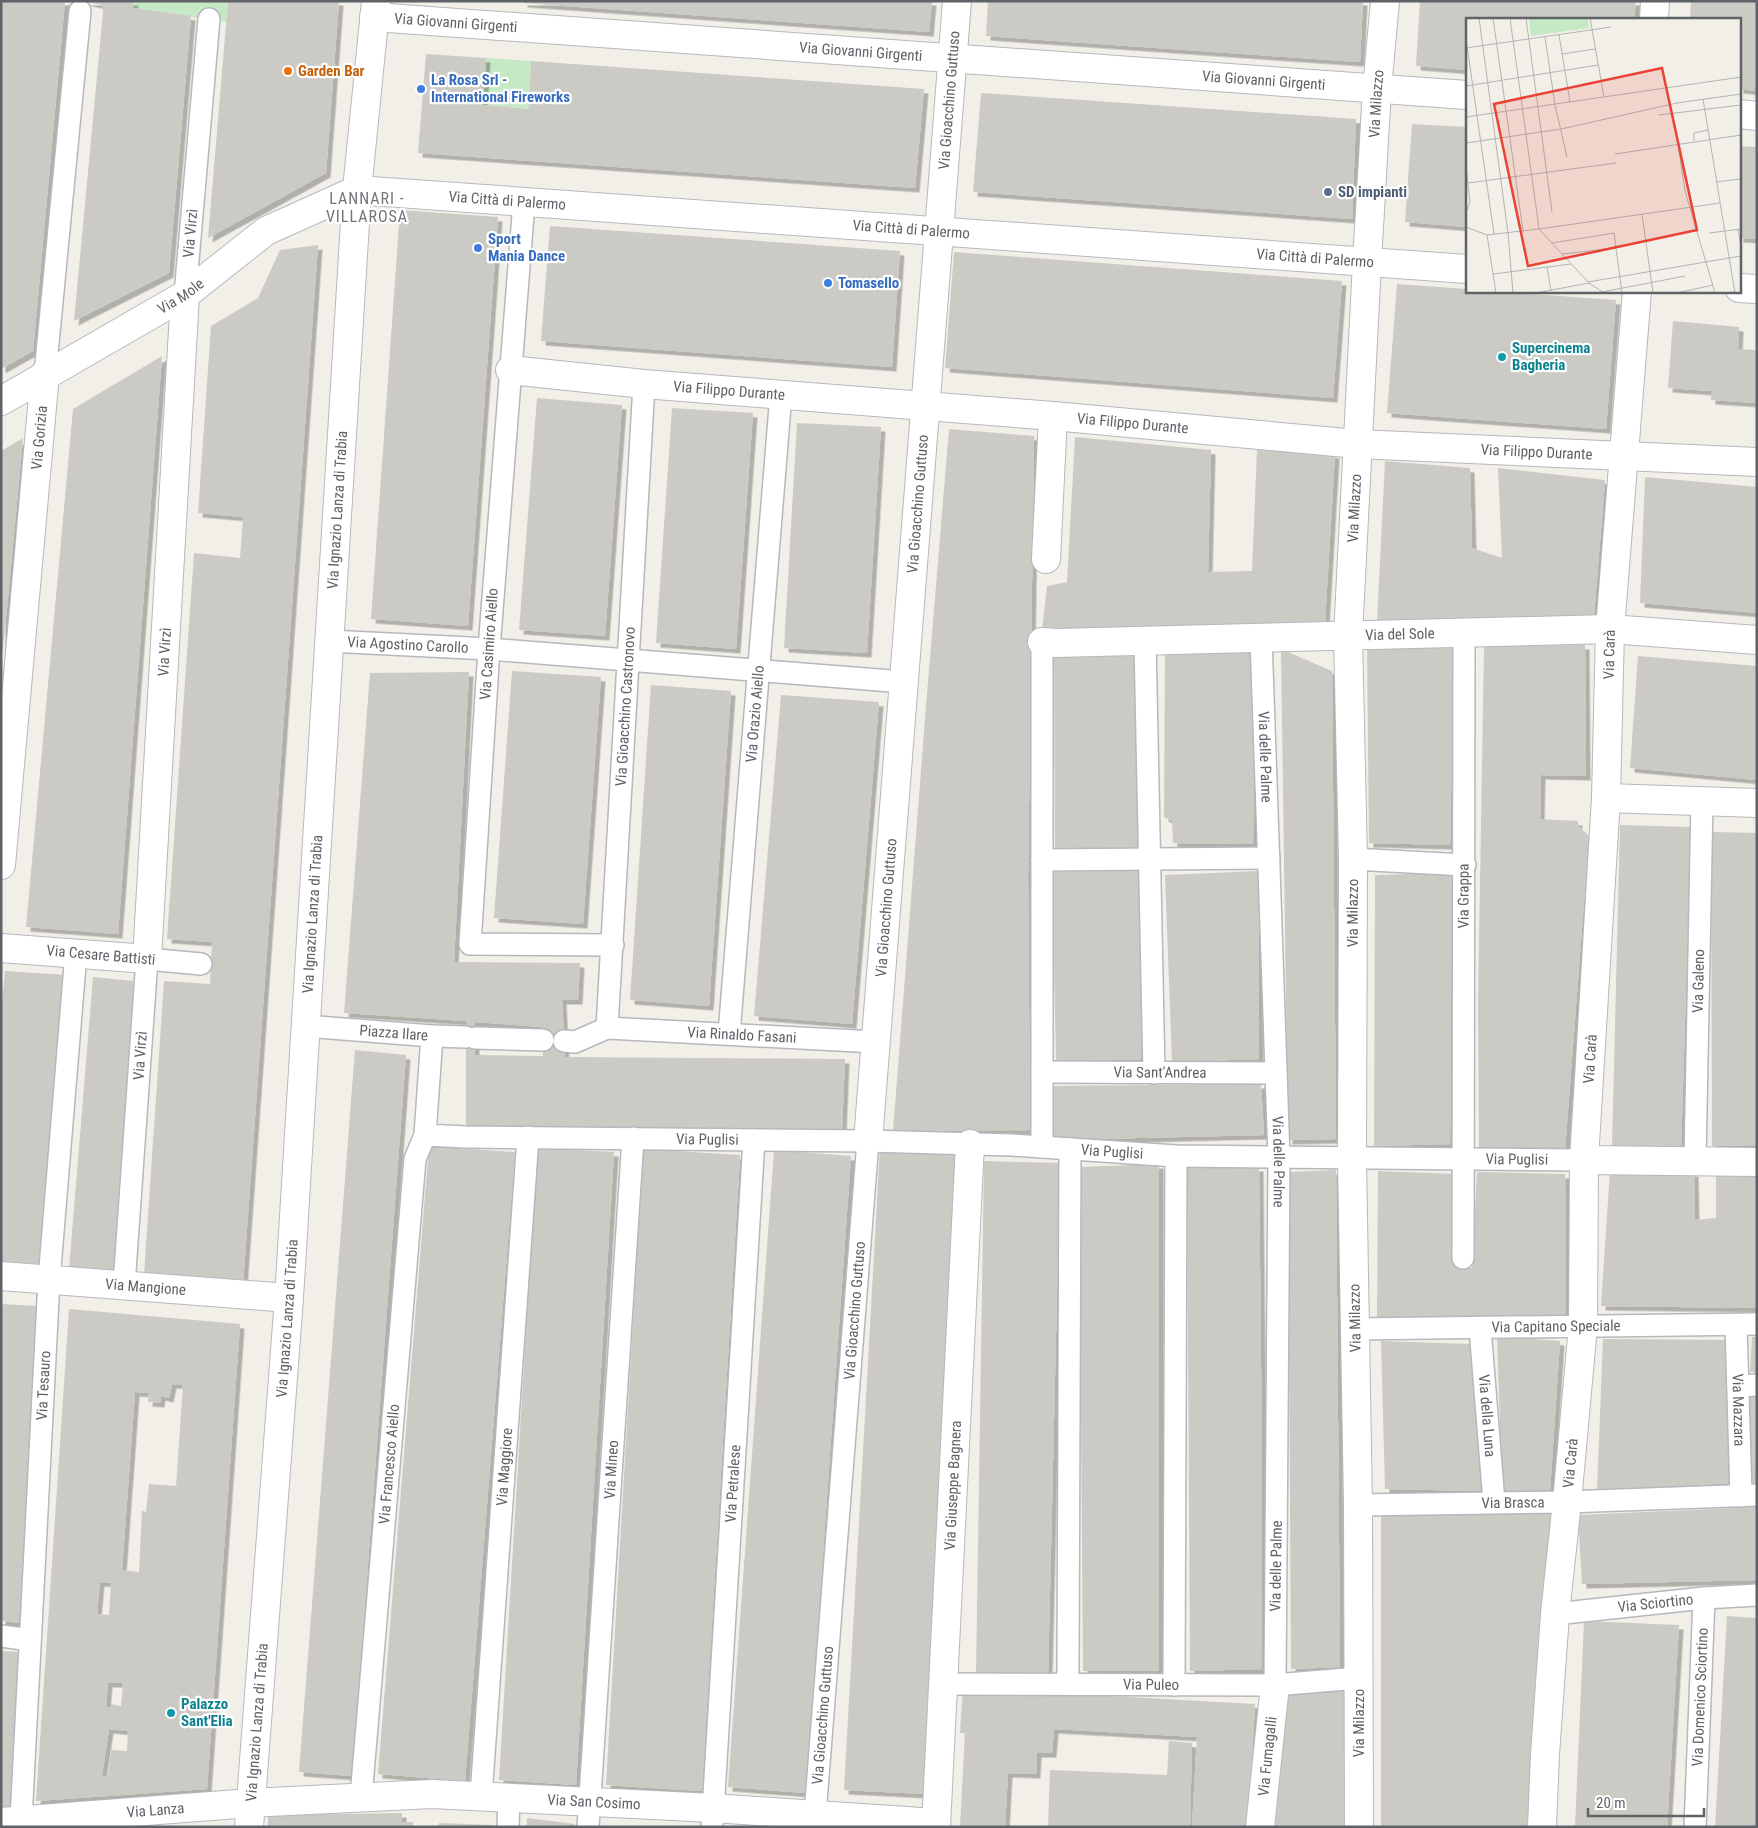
<svg xmlns="http://www.w3.org/2000/svg" width="1758" height="1828" font-family="'Roboto Condensed',sans-serif">
<defs>
<filter id="shadow"><feDropShadow dx="4.5" dy="4.5" stdDeviation="0" flood-color="#0004"/></filter>
</defs>
<rect width="100%" height="100%" fill="#f1efe8"/>
<path fill="#c5e8c5" d="M134 1H228L226 22 133 8Z
M486 58 531 61 529 109 483 105Z"/>
<path fill="#cccac5" fill-rule="evenodd" filter="url(#shadow)" d="M1 1H65L33 351 1 369Z
M83 1H134L133 8 191 16 169 273 74 321 103 12 102 5Z
M228 1H339L326 173 208 238Z
M523 1H932L929 32 523 3Z
M988 1H1363L1360 61 1359 62 986 36Z
M1420 1H1636L1634 19H1467V70L1416 66Z
M1691 1H1757V91L1739 89V19H1690Z
M426 54 486 58 483 105 529 109 531 61 924 89 915 188 418 153Z
M981 93 1356 119 1352 219 973 192Z
M1412 124 1467 127V227L1405 222Z
M1739 146 1757 147V239L1739 238Z
M400 210 498 217 468 626 371 619Z
M550 226 900 251 892 367 541 341Z
M318 245 243 1284 144 1274 164 981 210 984 212 942 167 939 194 553 240 558 243 517 198 513 211 326 258 298 280 250Z
M954 252 1342 281 1333 398 945 368Z
M1397 284 1467 289V291H1492L1616 300 1606 429 1387 413Z
M1673 321 1739 327 1738 349 1757 350V403L1711 400V391L1668 388Z
M162 356 118 934 26 927 73 409Z
M537 398 622 405 605 636 519 630Z
M672 408 753 413 736 649 656 643Z
M797 423 881 427 867 653 784 648Z
M949 429 1034 436 1028 878 1030 1130 893 1131 926 706Z
M1075 437 1211 450 1208 572 1252 571 1257 450 1335 454 1325 622 1042 631 1047 586 1067 582Z
M23 438 3 650H1V451Z
M1385 461 1470 468 1472 548 1502 558 1498 468 1605 480 1594 615 1377 622Z
M1645 477 1757 487V613L1640 603Z
M1367 645 1454 646 1450 845 1369 843Z
M1585 645 1586 776 1541 775 1540 819 1578 821V826L1589 836 1565 1149H1479L1478 1001 1484 646Z
M1281 649 1332 671 1336 1139 1288 1140Z
M1255 651 1253 844 1173 843 1172 821 1164 817 1165 653Z
M1138 653 1140 848 1055 850 1054 655Z
M1638 656 1757 666V780L1630 768Z
M512 671 601 677 583 924 494 918Z
M469 672 454 962 580 963 578 1000H562L565 1057 845 1059 842 1129 466 1127V1021L344 1013 370 673ZM475 1022 542 1027 543 1056 475 1055Z
M651 685 731 691 709 1006 630 1000Z
M781 695 879 702 852 1024 754 1016Z
M1620 825 1691 827 1681 1148 1612 1146Z
M1711 832 1757 833V1145L1712 1146Z
M1140 870 1142 1059 1056 1062 1052 872Z
M1259 871V1059L1172 1062 1165 875Z
M1452 873 1450 1144 1374 1146 1375 875Z
M5 971 66 975 43 1265 1 1262V1013Z
M93 977 133 981 114 1273 69 1269Z
M355 1050 406 1055 352 1776 299 1772Z
M1261 1084 1264 1135 1051 1140 1048 1086Z
M429 1146 515 1152 465 1781 378 1774Z
M537 1148 614 1152 576 1785 499 1780Z
M880 1148 959 1152 924 1794 844 1790Z
M643 1149 740 1155 702 1791 606 1785Z
M774 1150 851 1156 806 1793 728 1787Z
M984 1161 1060 1163 1048 1676H976Z
M1159 1164V1671H1083L1079 1167Z
M1187 1166 1259 1167 1262 1462V1669L1190 1671Z
M1336 1170 1340 1667 1291 1669 1288 1172Z
M1378 1171 1456 1174 1457 1268H1472L1477 1172 1565 1174 1566 1316 1377 1320Z
M1610 1171 1694 1172 1695 1220 1716 1218V1173L1757 1175V1308L1601 1306Z
M1 1304 38 1306 20 1623 1 1621Z
M69 1309 240 1324 207 1789 36 1801ZM172 1384 183 1385 176 1486 149 1484 146 1512 142 1511 139 1572 122 1570 135 1392 149 1393 148 1402 160 1403 161 1396 169 1398ZM100 1582 111 1583 109 1615 97 1614ZM108 1683H123L121 1706 111 1704V1708L106 1707ZM109 1729 128 1731 127 1751 111 1750 108 1776H102Z
M1497 1336 1560 1341 1550 1490 1502 1491Z
M1752 1337H1757V1372H1750Z
M1603 1339 1725 1340 1732 1483 1597 1490Z
M1381 1341 1471 1344 1483 1491 1385 1489Z
M1745 1397H1757V1485H1748Z
M1757 1507V1580L1582 1584 1578 1515Z
M1555 1511 1534 1827H1381V1516Z
M1727 1616 1757 1618V1827H1715Z
M1584 1621 1679 1625 1667 1827H1575Z
M1 1651 19 1652 13 1810 1 1811Z
M963 1688 1255 1704 1248 1827H1192L1197 1737 1054 1729 1052 1753H1037L1036 1774 1008 1773 1005 1827H960L965 1733H960Z
M1354 1689 1352 1827H1275L1287 1693Z
M1169 1741 1192 1743 1190 1827H1048L1050 1770 1167 1775Z
M402 1813V1822H413V1827H268V1815Z
M527 1818 575 1824V1827H527Z
M439 1823 492 1825V1827H439Z"/>
<g fill="none" stroke-linecap="round" stroke-linejoin="round">
<defs>
<g id="lane">
<path d="M524 202 489 649 470 944 613 945"/>
<path id="s1" d="M185 295 209 19"/>
<path d="M45 374 80 11"/>
<path id="s2" d="M1261 638 1279 1158 1275 1685"/>
<path id="s3" d="M329 641 489 649 904 682"/>
<path d="M1145 641 1154 1073"/>
<path d="M1353 859 1465 865"/>
<path d="M1042 860 1269 858"/>
<path id="s4" d="M305 1026 432 1036 425 1135 466 1137 868 1141 1012 1145 1176 1156 1584 1160"/>
<path id="s5" d="M607 1028 644 384"/>
<path id="s6" d="M729 1034 781 394"/>
<path d="M432 1036 466 1037"/>
<path d="M475 1038 543 1040"/>
<path id="s7" d="M564 1041 575 1042 607 1028 876 1042"/>
<path id="s8" d="M1042 1072 1276 1073"/>
<path d="M1042 1147V642"/>
<path id="s9" d="M1695 1161 1702 801"/>
<path id="s10" d="M1463 1258 1464 633"/>
<path id="s11" d="M124 1285 147 959 201 964"/>
<path id="s12" d="M1736 1325 1741 1496"/>
<path id="s13" d="M1480 1328 1494 1502"/>
<path id="s14" d="M1355 1329 1757 1324"/>
<path d="M1738 1386 1757 1385"/>
<path id="s15" d="M1358 1505 1567 1502 1757 1495"/>
<path id="s16" d="M1555 1614 1704 1598 1757 1595"/>
<path d="M1 1636 30 1640"/>
<path id="s17" d="M943 1684 1275 1685 1358 1678"/>
<path d="M1066 1684 1068 1671 1070 1149"/>
<path d="M1174 1685 1176 1156"/>
<path id="s18" d="M481 1796 528 1137"/>
<path id="s19" d="M361 1797 415 1159 425 1135"/>
<path id="s20" d="M21 1820 49 1280 76 953"/>
<path d="M508 1827 509 1798"/>
<path id="s21" d="M588 1827 633 1138"/>
<path id="s22" d="M712 1827 754 1140"/>
<path id="s23" d="M814 1827 868 1141"/>
<path id="s24" d="M1695 1827 1704 1598"/>
</g>
<g id="street">
<path id="s25" d="M374 17 1467 95"/>
<path d="M1654 19 1655 1"/>
<path d="M1739 114 1757 116"/>
<path id="s26" d="M510 370 644 384 1053 416 1357 444 1757 462"/>
<path d="M1046 559 1053 416"/>
<path id="s27" d="M1042 642 1057 643 1610 629 1757 640"/>
<path d="M1606 798 1757 803"/>
<path id="s28" d="M1 865 45 374"/>
<path id="s29" d="M1 948 147 959 185 295"/>
<path id="s30" d="M868 1141 957 1"/>
<path d="M1584 1160 1757 1162"/>
<path id="s31" d="M1 1276 289 1298"/>
<path id="s32" d="M1 1822 251 1803 432 1794 713 1808 936 1823"/>
<path id="s33" d="M936 1827 970 1144"/>
<path id="s34" d="M1260 1827 1275 1685"/>
<path id="s35" d="M1359 1827 1358 1505 1352 1159 1353 859 1348 636 1367 262 1377 89 1385 1"/>
<path id="s36" d="M1542 1827 1545 1754 1555 1614 1567 1502 1583 1326 1584 1160 1606 798 1610 629 1637 291"/>
</g>
<g id="secondary">
<path d="M1739 288 1757 289"/>
<path id="s37" d="M1 401 185 295 266 231 357 190 1467 269"/>
<path id="s38" d="M249 1827 289 1298 357 190 376 1"/>
</g>
</defs>
<use href="#lane" stroke="#b5b8bc" stroke-width="24"/>
<use href="#street" stroke="#b5b8bc" stroke-width="30"/>
<use href="#secondary" stroke="#b6babf" stroke-width="30"/>
<use href="#lane" stroke="#fff" stroke-width="21"/>
<use href="#street" stroke="#fff" stroke-width="28"/>
<use href="#secondary" stroke="#fff" stroke-width="28"/>
</g>
<circle fill="#e8710a" stroke="#fff" stroke-width="2" cx="288" cy="71" r="5"/>
<g fill="#3f7fe0" stroke="#fff" stroke-width="2">
<circle cx="421" cy="89" r="5"/>
<circle cx="478" cy="248" r="5"/>
<circle cx="828" cy="283" r="5"/>
</g>
<circle fill="#5c6f8a" stroke="#fff" stroke-width="2" cx="1328" cy="192" r="5"/>
<g fill="#0f9aa8" stroke="#fff" stroke-width="2">
<circle cx="1502" cy="357" r="5"/>
<circle cx="171" cy="1713" r="5"/>
</g>
<g text-anchor="middle" stroke-width="4.5" stroke-linejoin="round" paint-order="stroke">
<g font-size="15" fill="#5f6368" stroke="#fff">
<text dy="5" stroke="none"><textPath href="#s25" startOffset="82">Via Giovanni Girgenti</textPath></text>
<text dy="5" stroke="none"><textPath href="#s25" startOffset="488">Via Giovanni Girgenti</textPath></text>
<text dy="5" stroke="none"><textPath href="#s25" startOffset="892">Via Giovanni Girgenti</textPath></text>
<text dy="5" stroke="none"><textPath href="#s30" startOffset="1044">Via Gioacchino Guttuso</textPath></text>
<text dy="5" stroke="none"><textPath href="#s35" startOffset="1724">Via Milazzo</textPath></text>
<text dy="5" stroke="none"><textPath href="#s37" startOffset="566">Via Città di Palermo</textPath></text>
<text dy="5" stroke="none"><textPath href="#s37" startOffset="971">Via Città di Palermo</textPath></text>
<text dy="5" stroke="none"><textPath href="#s1" startOffset="62">Via Virzì</textPath></text>
<text dy="5" stroke="none"><textPath href="#s37" startOffset="1376">Via Città di Palermo</textPath></text>
<text dy="5" stroke="none"><textPath href="#s37" startOffset="208">Via Mole</textPath></text>
<text dy="5" stroke="none"><textPath href="#s26" startOffset="220">Via Filippo Durante</textPath></text>
<text dy="5" stroke="none"><textPath href="#s26" startOffset="625">Via Filippo Durante</textPath></text>
<text dy="5" stroke="none"><textPath href="#s28" startOffset="429">Via Gorizia</textPath></text>
<text dy="5" stroke="none"><textPath href="#s26" startOffset="1030">Via Filippo Durante</textPath></text>
<text dy="5" stroke="none"><textPath href="#s30" startOffset="639">Via Gioacchino Guttuso</textPath></text>
<text dy="5" stroke="none"><textPath href="#s35" startOffset="1319">Via Milazzo</textPath></text>
<text dy="5" stroke="none"><textPath href="#s38" startOffset="1320">Via Ignazio Lanza di Trabia</textPath></text>
<text dy="5" stroke="none"><textPath href="#s27" startOffset="358">Via del Sole</textPath></text>
<text transform="translate(489 644) rotate(-86)" y="5">Via Casimiro Aiello</text>
<text dy="5" stroke="none"><textPath href="#s3" startOffset="79">Via Agostino Carollo</textPath></text>
<text dy="5" stroke="none"><textPath href="#s29" startOffset="454">Via Virzì</textPath></text>
<text dy="5" stroke="none"><textPath href="#s36" startOffset="1175">Via Carà</textPath></text>
<text dy="5" stroke="none"><textPath href="#s5" startOffset="322">Via Gioacchino Castronovo</textPath></text>
<text dy="5" stroke="none"><textPath href="#s6" startOffset="321">Via Orazio Aiello</textPath></text>
<text dy="5" stroke="none"><textPath href="#s2" startOffset="119">Via delle Palme</textPath></text>
<text dy="5" stroke="none"><textPath href="#s10" startOffset="362">Via Grappa</textPath></text>
<text dy="5" stroke="none"><textPath href="#s30" startOffset="234">Via Gioacchino Guttuso</textPath></text>
<text dy="5" stroke="none"><textPath href="#s35" startOffset="914">Via Milazzo</textPath></text>
<text dy="5" stroke="none"><textPath href="#s38" startOffset="915">Via Ignazio Lanza di Trabia</textPath></text>
<text transform="translate(101 955) rotate(5)" y="5">Via Cesare Battisti</text>
<text dy="5" stroke="none"><textPath href="#s9" startOffset="180">Via Galeno</textPath></text>
<text dy="5" stroke="none"><textPath href="#s4" startOffset="89">Piazza Ilare</textPath></text>
<text dy="5" stroke="none"><textPath href="#s7" startOffset="181">Via Rinaldo Fasani</textPath></text>
<text dy="5" stroke="none"><textPath href="#s11" startOffset="230">Via Virzì</textPath></text>
<text dy="5" stroke="none"><textPath href="#s36" startOffset="770">Via Carà</textPath></text>
<text dy="5" stroke="none"><textPath href="#s8" startOffset="118">Via Sant'Andrea</textPath></text>
<text dy="5" stroke="none"><textPath href="#s4" startOffset="509">Via Puglisi</textPath></text>
<text dy="5" stroke="none"><textPath href="#s4" startOffset="914">Via Puglisi</textPath></text>
<text dy="5" stroke="none"><textPath href="#s4" startOffset="1319">Via Puglisi</textPath></text>
<text dy="5" stroke="none"><textPath href="#s2" startOffset="524">Via delle Palme</textPath></text>
<text dy="5" stroke="none"><textPath href="#s31" startOffset="145">Via Mangione</textPath></text>
<text dy="5" stroke="none"><textPath href="#s23" startOffset="518">Via Gioacchino Guttuso</textPath></text>
<text dy="5" stroke="none"><textPath href="#s38" startOffset="510">Via Ignazio Lanza di Trabia</textPath></text>
<text transform="translate(1355 1318) rotate(-91)" y="5">Via Milazzo</text>
<text dy="5" stroke="none"><textPath href="#s14" startOffset="201">Via Capitano Speciale</textPath></text>
<text dy="5" stroke="none"><textPath href="#s20" startOffset="435">Via Tesauro</textPath></text>
<text dy="5" stroke="none"><textPath href="#s12" startOffset="85">Via Mazzara</textPath></text>
<text dy="5" stroke="none"><textPath href="#s13" startOffset="88">Via della Luna</textPath></text>
<text dy="5" stroke="none"><textPath href="#s36" startOffset="365">Via Carà</textPath></text>
<text dy="5" stroke="none"><textPath href="#s19" startOffset="334">Via Francesco Aiello</textPath></text>
<text dy="5" stroke="none"><textPath href="#s18" startOffset="330">Via Maggiore</textPath></text>
<text dy="5" stroke="none"><textPath href="#s21" startOffset="358">Via Mineo</textPath></text>
<text dy="5" stroke="none"><textPath href="#s22" startOffset="344">Via Petralese</textPath></text>
<text dy="5" stroke="none"><textPath href="#s33" startOffset="342">Via Giuseppe Bagnera</textPath></text>
<text dy="5" stroke="none"><textPath href="#s15" startOffset="155">Via Brasca</textPath></text>
<text transform="translate(1276 1566) rotate(-89)" y="5">Via delle Palme</text>
<text dy="5" stroke="none"><textPath href="#s16" startOffset="101">Via Sciortino</textPath></text>
<text dy="5" stroke="none"><textPath href="#s17" startOffset="208">Via Puleo</textPath></text>
<text dy="5" stroke="none"><textPath href="#s24" startOffset="130">Via Domenico Sciortino</textPath></text>
<text dy="5" stroke="none"><textPath href="#s23" startOffset="112">Via Gioacchino Guttuso</textPath></text>
<text dy="5" stroke="none"><textPath href="#s38" startOffset="105">Via Ignazio Lanza di Trabia</textPath></text>
<text transform="translate(1359 1723) rotate(-90)" y="5">Via Milazzo</text>
<text dy="5" stroke="none"><textPath href="#s34" startOffset="71">Via Fumagalli</textPath></text>
<text dy="5" stroke="none"><textPath href="#s32" startOffset="594">Via San Cosimo</textPath></text>
<text dy="5" stroke="none"><textPath href="#s32" startOffset="155">Via Lanza</textPath></text>
</g>
<g font-size="15" font-weight="bold" fill="#c56008" stroke="#fff" text-anchor="start">
<text x="298" y="76">Garden Bar</text>
</g>
<g font-size="15" font-weight="bold" fill="#366cbe" stroke="#fff" text-anchor="start">
<text x="431" y="85">La Rosa Srl -<tspan x="431" dy="17">International Fireworks</tspan></text>
<text x="488" y="244">Sport<tspan x="488" dy="17">Mania Dance</tspan></text>
<text x="838" y="288">Tomasello</text>
</g>
<g font-size="15" font-weight="bold" fill="#4e5e75" stroke="#fff" text-anchor="start">
<text x="1338" y="197">SD impianti</text>
</g>
<g font-size="15" font-weight="bold" fill="#0d838f" stroke="#fff" text-anchor="start">
<text x="1512" y="353">Supercinema<tspan x="1512" dy="17">Bagheria</tspan></text>
<text x="181" y="1709">Palazzo<tspan x="181" dy="17">Sant'Elia</tspan></text>
</g>
<g font-size="16" letter-spacing="1" fill="#70757a" stroke="#fff">
<text x="367" y="204">LANNARI -<tspan x="367" dy="18">VILLAROSA</tspan></text>
</g>
</g>
<g transform="translate(1466 18)">
<rect width="275" height="275" fill="#f1efe8"/>
<path d="M63 0H121L123 10 65 18Z" fill="#c5e8c5"/>
<path fill="none" stroke="#b3b3b1" stroke-width="1" d="M13 0 42 215 47 275M27 0 57 213M60 0 86 194M124 0 138 79M93 17 104 84M79 19 89 87 101 139M0 21 28 216M0 30 145 9M96 36 129 31M0 68 132 47M237 81 269 275M193 97 275 87M0 99 275 59M228 123V115L242 112M0 125 95 111 211 85 275 76M212 126 219 173 249 275M149 136 275 117M0 149 4 184 0 195M250 164 275 161M2 165 150 145M176 196 187 275M0 209 21 217M272 211 275 228M243 215 275 211M21 217 73 211 44 0M21 217 30 275M86 225 148 215 156 275M96 236 150 230M81 249 85 273M27 256 105 246M122 264 275 238M136 274 219 258M70 275 123 265M138 275 123 265 73 211 254 185M211 275 247 267"/>
<path fill="#ea4335" fill-opacity="0.15" stroke="#ea4335" stroke-width="2.5" d="M196 50 231 212 62 248 28 86Z"/>
<rect width="275" height="275" fill="none" stroke="#5f6368" stroke-width="2.5"/>
</g>
<rect width="1758" height="1828" fill="none" stroke="#5f6368" stroke-width="5"/>
<path d="M1588 1808v8h116v-8" fill="none" stroke="#5f6368" stroke-width="2.5"/>
<text x="1596" y="1808" font-size="15" fill="#5f6368" stroke="#ffffff" stroke-width="4" paint-order="stroke">20 m</text>
</svg>
